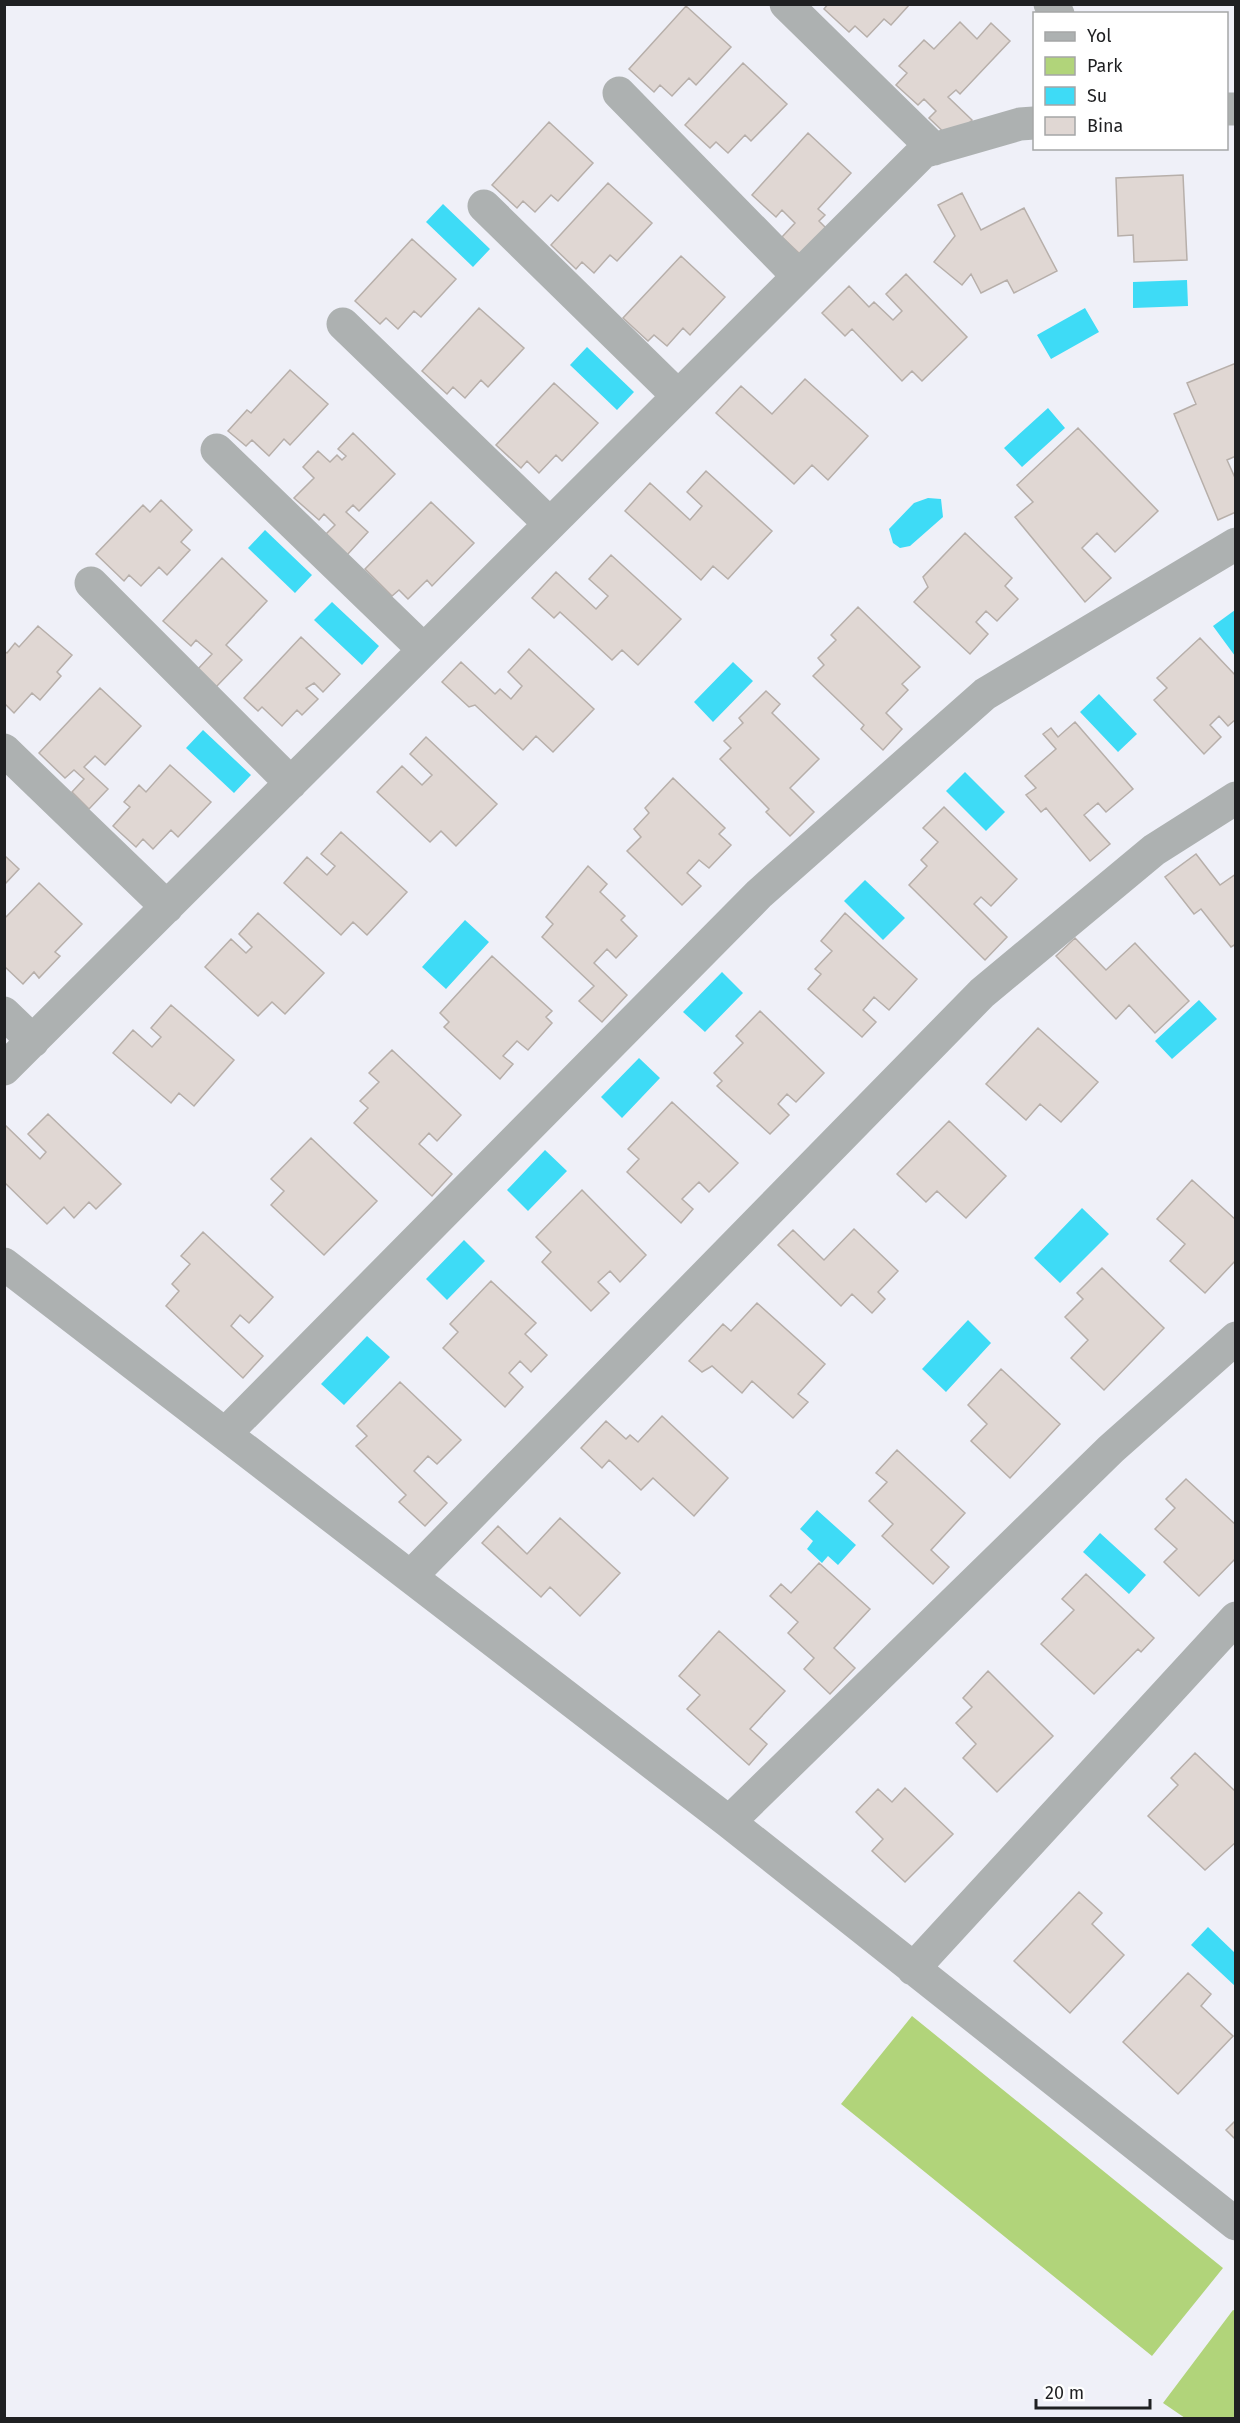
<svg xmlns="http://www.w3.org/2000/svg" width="1240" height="2423" font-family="'Fira Sans',sans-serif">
<rect width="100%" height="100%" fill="#eff0f8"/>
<path fill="#b1d47a" d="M912 2016 1223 2268 1152 2356 841 2104Z
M1233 2310 1236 2311 1235 2418H1185L1163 2403Z"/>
<path fill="#3edbf6" d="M443 204 490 249 473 267 426 222Z
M1187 280 1188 306 1133 308V282Z
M1085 308 1099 332 1051 359 1037 335Z
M587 347 634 392 617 410 570 365Z
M1048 408 1065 428 1022 467 1004 448Z
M928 498 941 499 943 517 910 546 900 548 893 543 889 529 914 503Z
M265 530 312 575 295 593 248 548Z
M332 602 379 646 362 665 314 620Z
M1235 610 1236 611 1235 656 1213 626Z
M733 662 753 681 713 722 694 702Z
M1099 694 1137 734 1118 752 1080 712Z
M203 730 251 775 234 793 186 748Z
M965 772 1005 812 986 831 946 791Z
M865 880 905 918 883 940 844 901Z
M465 920 489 942 446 989 422 967Z
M722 972 743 993 705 1032 683 1012Z
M1199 1000 1217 1019 1172 1059 1155 1041Z
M639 1058 660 1078 622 1118 601 1097Z
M545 1150 567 1171 528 1211 507 1190Z
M1082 1208 1109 1234 1060 1283 1034 1258Z
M464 1240 485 1261 447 1300 426 1279Z
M968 1320 991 1343 946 1392 922 1369Z
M367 1336 390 1357 344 1405 321 1384Z
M817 1510 856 1545 838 1565 828 1556 822 1563 807 1549 813 1541 800 1529Z
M1100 1533 1146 1575 1129 1594 1083 1552Z
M1208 1927 1235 1953V1986L1191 1945Z"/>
<path fill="#e0d7d3" stroke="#b7afaa" stroke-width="1.5" d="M828 4H910L891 25 884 19 867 37 855 26 849 32 824 9Z
M686 6 731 47 696 85 689 78 672 96 660 85 654 92 629 69Z
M960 22 977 39 991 23 1010 41 960 94 956 90 948 97 972 120 953 141 929 118 936 111 924 99 918 105 896 85 907 73 899 66 924 40 934 49Z
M743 63 787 104 751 141 745 135 728 153 716 142 710 148 685 125Z
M549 122 593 163 558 201 551 195 535 212 523 201 517 208 492 185Z
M808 133 851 173 818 209 825 215 819 221 826 228 801 255 782 237 795 223 782 210 776 217 752 195Z
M1183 175 1187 260 1134 262 1133 235 1118 236 1116 178Z
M608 183 652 223 617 261 610 255 594 273 582 262 576 269 551 245Z
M962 193 981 230 1024 208 1057 271 1014 293 1007 280 981 293 971 274 962 285 934 262 955 236 938 205Z
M412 239 456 279 421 317 414 311 398 329 386 318 380 324 355 301Z
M681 256 725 297 690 335 683 328 667 346 654 335 648 341 623 318Z
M906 274 967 337 922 381 912 371 902 381 852 329 845 336 822 313 849 286 869 307 874 302 893 320 902 311 886 294Z
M479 308 524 348 488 387 481 380 465 398 453 387 447 394 422 371Z
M1236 363V456L1227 460 1236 480V512L1218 520 1174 414 1196 404 1187 383Z
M290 370 328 404 290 445 284 439 269 456 252 440 246 446 228 431 247 410 251 413Z
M805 379 868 436 828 480 812 465 794 484 716 413 741 386 772 414Z
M554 383 598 423 562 461 556 455 539 473 527 461 521 468 496 445Z
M1078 428 1158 511 1115 552 1097 533 1082 548 1111 578 1085 602 1015 517 1033 502 1017 485Z
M353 433 395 474 359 511 353 505 346 512 368 532 347 555 325 535 335 525 324 514 319 520 294 498 314 478 303 467 318 451 330 462 337 455 342 460 346 456 338 449Z
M706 471 772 531 728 579 713 566 701 580 625 511 650 483 690 520 702 506 687 492Z
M161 500 192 530 181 542 190 550 167 575 159 567 141 586 129 575 124 581 96 554 143 505 150 512Z
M431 502 474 543 432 586 427 580 408 599 399 590 392 596 365 569Z
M965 533 1012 578 1005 586 1018 599 997 621 986 611 976 622 988 634 970 654 914 602 928 587 923 577Z
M611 555 681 619 638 665 622 650 612 660 560 612 554 618 532 598 556 572 596 609 608 596 589 579Z
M222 558 267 601 226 645 242 660 216 687 197 670 212 654 196 640 191 646 163 621Z
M858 607 920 667 902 684 908 690 886 713 902 729 883 750 861 729 864 725 813 676 824 665 818 658 836 640 831 635Z
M38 626 72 655 57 672 61 676 40 700 32 693 14 713 4 703V651L7 653 15 643 19 647Z
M301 637 340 674 323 692 314 683 306 688 318 699 302 715 297 710 282 726 262 707 258 711 244 698Z
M1200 638 1236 676V719L1228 726 1219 716 1210 725 1221 737 1204 754 1154 700 1167 688 1157 678Z
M529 649 594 709 553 752 536 736 523 750 475 705 469 707 442 682 461 662 495 694 500 689 511 699 522 686 508 672Z
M100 688 141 726 105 765 95 756 84 767 108 789 89 809 72 792 84 779 74 770 65 778 39 753Z
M766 691 780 704 772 713 819 759 790 788 814 812 790 836 766 812 769 809 720 759 731 748 724 741 743 723 739 718Z
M1075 722 1133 789 1106 812 1098 803 1084 815 1110 844 1090 861 1046 808 1041 812 1026 795 1036 788 1025 776 1056 749 1043 734 1051 728 1058 737Z
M426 737 497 804 456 846 441 831 430 842 377 792 402 766 422 785 432 775 410 754Z
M170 765 211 802 178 837 171 830 153 849 143 839 136 847 113 826 130 807 124 802 139 785 146 792Z
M673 778 725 828 719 834 731 845 709 868 699 860 687 873 701 886 682 905 627 851 641 837 634 829 649 813 645 808Z
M944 807 1017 879 991 906 981 897 974 904 1007 937 985 960 909 885 927 866 921 860 938 842 923 828Z
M341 832 407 892 367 935 353 922 341 935 284 883 307 857 327 875 335 866 321 854Z
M1196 854 1220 885 1236 874V944L1231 947 1201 909 1194 914 1165 877Z
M4 855 19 869 4 885Z
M588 866 607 884 600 892 625 916 621 920 637 936 616 958 607 949 594 963 627 995 602 1022 579 1001 594 986 542 937 553 924 546 917Z
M39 883 82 924 55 952 60 956 39 978 34 972 23 984 4 966V919Z
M258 913 324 973 285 1014 272 1002 258 1016 205 967 231 939 246 953 252 947 239 934Z
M845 913 917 979 889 1010 874 997 863 1010 876 1022 862 1037 808 989 821 974 815 969 832 951 821 941Z
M1075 938 1106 970 1135 943 1189 1001 1155 1033 1129 1005 1116 1019 1056 956Z
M492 956 552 1011 546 1017 552 1023 528 1050 517 1041 503 1056 513 1064 500 1079 444 1027 449 1022 440 1013Z
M171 1005 234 1060 194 1106 179 1093 171 1103 113 1053 133 1030 152 1047 161 1037 151 1028Z
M760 1011 824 1073 796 1102 787 1094 778 1104 789 1115 770 1134 717 1086 722 1081 714 1073 743 1043 736 1036Z
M1038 1028 1098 1082 1061 1122 1040 1104 1026 1120 986 1084Z
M392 1050 461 1115 437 1141 429 1133 419 1144 452 1174 432 1196 354 1123 368 1108 360 1101 379 1082 369 1073Z
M672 1102 738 1163 709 1192 699 1182 682 1199 693 1209 681 1223 627 1172 639 1159 628 1149Z
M48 1114 121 1184 96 1209 89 1202 74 1218 64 1207 47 1224 4 1182V1124L40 1159 46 1152 28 1134Z
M949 1121 1006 1176 966 1218 937 1191 926 1202 897 1174Z
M311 1138 377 1201 324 1255 271 1205 284 1191 271 1179Z
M1192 1180 1236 1220V1260L1205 1293 1170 1261 1185 1244 1157 1219Z
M582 1190 646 1255 620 1282 610 1271 598 1282 609 1293 591 1311 542 1262 551 1252 536 1237Z
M854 1229 898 1271 878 1292 885 1299 872 1313 852 1294 841 1306 778 1245 793 1230 824 1260Z
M203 1232 273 1297 249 1323 240 1315 231 1326 263 1356 243 1378 166 1306 179 1291 172 1284 190 1264 181 1256Z
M1102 1268 1164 1328 1104 1390 1071 1358 1088 1340 1065 1317 1083 1299 1077 1293Z
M491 1281 536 1323 525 1334 547 1355 531 1372 520 1361 509 1373 523 1387 505 1407 443 1348 458 1332 450 1324Z
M757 1303 825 1364 798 1394 808 1402 793 1418 752 1381 742 1393 712 1366 702 1372 689 1361 723 1324 731 1331Z
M1001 1369 1060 1424 1010 1478 971 1441 987 1424 968 1405Z
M400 1382 461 1440 437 1464 428 1456 414 1471 447 1503 425 1526 399 1502 406 1495 356 1446 367 1436 357 1426Z
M662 1416 728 1478 694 1516 653 1478 641 1490 609 1460 602 1468 581 1448 606 1421 626 1439 630 1435 638 1442Z
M897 1450 965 1513 931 1550 949 1567 933 1584 882 1536 893 1524 869 1501 887 1482 876 1473Z
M1186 1479 1236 1525V1558L1199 1596 1164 1562 1177 1549 1155 1529 1175 1508 1166 1499Z
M560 1518 620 1573 580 1616 550 1587 541 1597 482 1543 498 1526 527 1554Z
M819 1563 870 1609 834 1648 855 1668 830 1694 804 1669 814 1658 788 1633 798 1622 770 1596 781 1584 791 1593Z
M1086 1574 1154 1638 1141 1652 1138 1649 1094 1694 1041 1644 1074 1610 1062 1599Z
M719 1631 785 1691 750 1729 767 1744 749 1765 687 1709 700 1695 679 1676Z
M988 1671 1053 1736 997 1792 963 1758 976 1744 956 1723 972 1707 963 1698Z
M1195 1753 1236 1792V1842L1205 1870 1148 1816 1178 1785 1171 1778Z
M905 1788 953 1834 905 1882 872 1851 883 1839 856 1812 878 1789 892 1802Z
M1079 1892 1102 1913 1092 1924 1124 1955 1070 2013 1014 1961Z
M1188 1973 1211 1994 1201 2006 1233 2036 1178 2094 1123 2042Z
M1236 2120V2140L1226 2130Z"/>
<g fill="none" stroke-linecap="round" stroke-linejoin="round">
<path stroke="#adb1b1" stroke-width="33" d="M786 4 934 149
M1050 4 1058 14
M619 93 798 276
M1226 109H1236
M484 206 678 396
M343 324 550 524
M217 450 424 650
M91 583 291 783
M4 750 167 907
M4 1013 33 1041
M4 1069 923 152 1020 124 1034 123
M4 1264 729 1822 1236 2224
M225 1434 759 894 985 694 1236 544
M412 1575 982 993 1154 850 1236 798
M729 1822 1111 1449 1236 1338
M913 1969 1236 1618"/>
</g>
<rect width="1240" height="2423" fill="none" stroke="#1f2022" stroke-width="12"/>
<rect x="1033" y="12" width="195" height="138" fill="#ffffff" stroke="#a5a6a7" stroke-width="1.5"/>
<rect x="1045" y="32" width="30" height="9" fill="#adb1b1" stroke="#a5a6a7" stroke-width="1.5"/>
<text x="1087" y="42" font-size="18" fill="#1f2022">Yol</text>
<rect x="1045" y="57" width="30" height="18" fill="#b1d47a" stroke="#a5a6a7" stroke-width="1.5"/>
<text x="1087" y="72" font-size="18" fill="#1f2022">Park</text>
<rect x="1045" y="87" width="30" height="18" fill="#3edbf6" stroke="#a5a6a7" stroke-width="1.5"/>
<text x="1087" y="102" font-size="18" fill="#1f2022">Su</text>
<rect x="1045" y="117" width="30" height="18" fill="#e0d7d3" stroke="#a5a6a7" stroke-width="1.5"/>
<text x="1087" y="132" font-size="18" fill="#1f2022">Bina</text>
<path d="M1036 2399v9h114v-9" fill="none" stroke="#1f2022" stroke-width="3"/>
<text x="1045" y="2399" font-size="18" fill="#1f2022" stroke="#ffffff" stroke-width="4.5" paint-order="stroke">20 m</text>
</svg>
